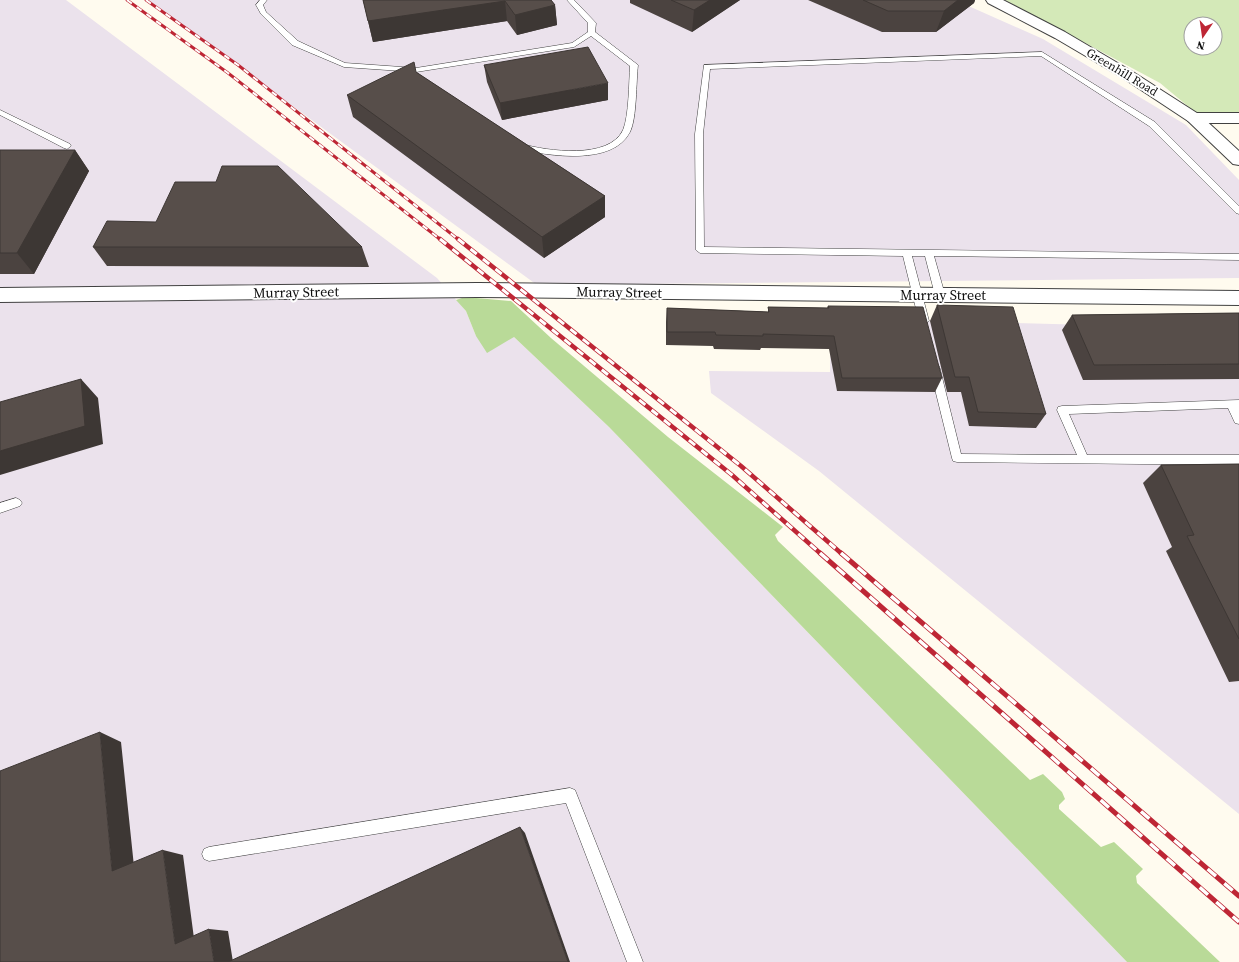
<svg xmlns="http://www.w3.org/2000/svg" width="1239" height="962" font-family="'Source Serif 4',serif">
<rect width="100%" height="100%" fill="#fffbef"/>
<path fill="#ebe2ec" d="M0 0H66L437 278 466 311 476 336 514 337 609 427 1127 962H0Z
M148 0H955L1043 39 1186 125 1239 180V278L537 285Z
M831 318 1090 325 1239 319V814L819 471 711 393 709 371 830 372Z"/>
<path fill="#d4e9b8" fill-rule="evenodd" d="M1005 0H1239V114L1196 113 1160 83ZM1191 24H1215V48H1191Z"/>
<path fill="#b9da98" d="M465 297 511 301 551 338 668 437 783 527 775 535 778 541 1030 780 1043 774 1062 792 1065 799 1059 805V809L1101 847 1114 842 1143 869 1136 876 1137 883 1220 962H1127L609 427 514 337 487 353 476 336 466 311 456 300Z"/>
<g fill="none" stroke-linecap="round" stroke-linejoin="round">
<defs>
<path id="service" d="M260 0H267L263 5 266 12 298 41 345 63 416 68 572 43 588 32V23L567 0H574L596 23 595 32 638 65C636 81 637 118 630 132 613 166 549 156 519 149L518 147 522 144C547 151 609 160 623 130 629 116 629 82 630 66L591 36 574 47 416 72 344 67 292 45 261 14 256 5Z
M1042 52 1155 122 1239 206V214L1236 213 1149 126 1041 56 710 69 703 134 704 247 1239 254V260L934 256 945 295 940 298 935 295 925 256H912L929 321 924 325 919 321 903 256 700 253 696 250 695 134 704 65Z
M0 110 70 144 71 146 67 149 64 148 0 115Z
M935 365 939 366 940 369 961 454 1077 455 1057 410 1058 407 1062 406 1239 400V424L1235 423 1228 408 1069 414 1087 455H1239V465L957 462 953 461 952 458 930 369 931 366Z
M16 498 20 500 22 503 20 506 0 513V503Z
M570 788 575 790 643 962H627L566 803 209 861 204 859 202 854 204 849 209 847Z"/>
<path id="minor" d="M1194 113H1239V123H1194L1188 121 1186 118 1188 115Z
M477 283 1239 291V305L477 297 0 302V288Z"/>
<path id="tertiary" d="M986 0H1003L1065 32 1133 72 1200 115 1239 151V165L1233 164 1188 121 1123 78 1055 38 988 3Z"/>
</defs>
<use href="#service" stroke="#414141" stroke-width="1"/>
<use href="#minor" stroke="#414141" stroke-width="2"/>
<use href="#tertiary" stroke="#414141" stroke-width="2"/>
<use href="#service" fill="#fff" fill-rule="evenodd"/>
<use href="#minor" fill="#fff" fill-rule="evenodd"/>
<use href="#tertiary" fill="#fff" fill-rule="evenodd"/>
<defs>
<path id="rail-far2" d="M127 0 228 73 441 240
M146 0 238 65 459 240"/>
<path id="rail-far1" d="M440 239 732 475 821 554
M458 239 741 466 842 554"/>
<path id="rail" d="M820 553 1239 922
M841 553 1239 896"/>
</defs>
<use href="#rail-far2" stroke="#be2635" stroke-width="3"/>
<use href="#rail-far1" stroke="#be2635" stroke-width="4.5"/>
<use href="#rail" stroke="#be2635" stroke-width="5"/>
<use href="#rail-far2" stroke="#fff" stroke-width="2" stroke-dasharray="6" stroke-linecap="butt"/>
<use href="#rail-far1" stroke="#fff" stroke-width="3" stroke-dasharray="8" stroke-linecap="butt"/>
<use href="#rail" stroke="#fff" stroke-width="3.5" stroke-dasharray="11" stroke-linecap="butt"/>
</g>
<path fill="#4b4340" d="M363 0H551L555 5 557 25 517 35 507 21 373 42Z
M630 0H740L692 32 630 3Z
M808 0H975L974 3 936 32H882Z
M484 65 608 100 502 120 487 82Z
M416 72 605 196V217L544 258 353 117 347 95Z
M0 150H75L89 171 34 274H0Z
M156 222 362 247 369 267 107 266 93 247Z
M937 305 1046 414 1036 428 969 426 961 392H947L930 321Z
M828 306 942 378 935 392 837 391 829 349 761 348 760 350 714 349 713 346 666 345V322L667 308 768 312V307L827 308Z
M1239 313V379L1083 380 1062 330 1072 315Z
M1239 464V681L1229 682 1166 551 1172 547 1143 483 1161 465Z"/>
<path fill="#3d3734" d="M710 0H740L692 32 694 10Z
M958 0H975L974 3 936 32 944 11Z
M505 1 507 21 373 42 368 21Z
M555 5 557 25 517 35 515 15Z
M608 83V100L502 120 500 103Z
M75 150 89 171 34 274 17 253Z
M605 196V217L544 258 542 237Z
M81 379 98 398 103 444 0 475V451Z
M100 732 121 742 135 876 112 871Z
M520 827 525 833 570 962H568Z
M163 850 183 855 195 946 175 944Z
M209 929 228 931 233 962H214Z"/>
<path fill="#574e4a" stroke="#3d3734" d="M363 0H551L555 5 515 15 505 1 368 21Z
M671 0H710L694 10Z
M863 0H958L944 11H888Z
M588 47 608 83 500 103 484 65Z
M414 62 416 72 605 196 542 237 347 95Z
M0 150H75L17 253H0Z
M222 166H278L362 247H93L107 221 156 222 175 182H216Z
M937 305 1013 307 1046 414 978 412 969 377H955Z
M828 306 923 307 942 378H842L834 336 763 334V336L716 335 715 332H667V308L769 312 768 307 829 308Z
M1239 313V364L1094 365 1072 315Z
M81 379 85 426 0 451V402Z
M1239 464V639L1187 536 1194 535 1161 465Z
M100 732 112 871 163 850 175 944 209 929 214 962H0V771Z
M520 827 568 962H228Z"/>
<g text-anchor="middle" stroke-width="4" stroke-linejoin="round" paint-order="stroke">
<g font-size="12" fill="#0e0e0e" stroke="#fff">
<text transform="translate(1122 72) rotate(31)" y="4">Greenhill Road</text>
</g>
<g font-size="14" fill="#0e0e0e" stroke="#fff">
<text transform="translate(296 292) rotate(-1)" y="5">Murray Street</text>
<text transform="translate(619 292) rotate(1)" y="5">Murray Street</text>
<text x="943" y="300">Murray Street</text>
</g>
</g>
<g transform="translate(1203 36) rotate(193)"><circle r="19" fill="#ffffff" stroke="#9f9f9f"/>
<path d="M0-3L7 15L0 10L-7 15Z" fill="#be2635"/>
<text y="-6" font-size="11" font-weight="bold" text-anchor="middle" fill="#0e0e0e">N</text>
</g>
</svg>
